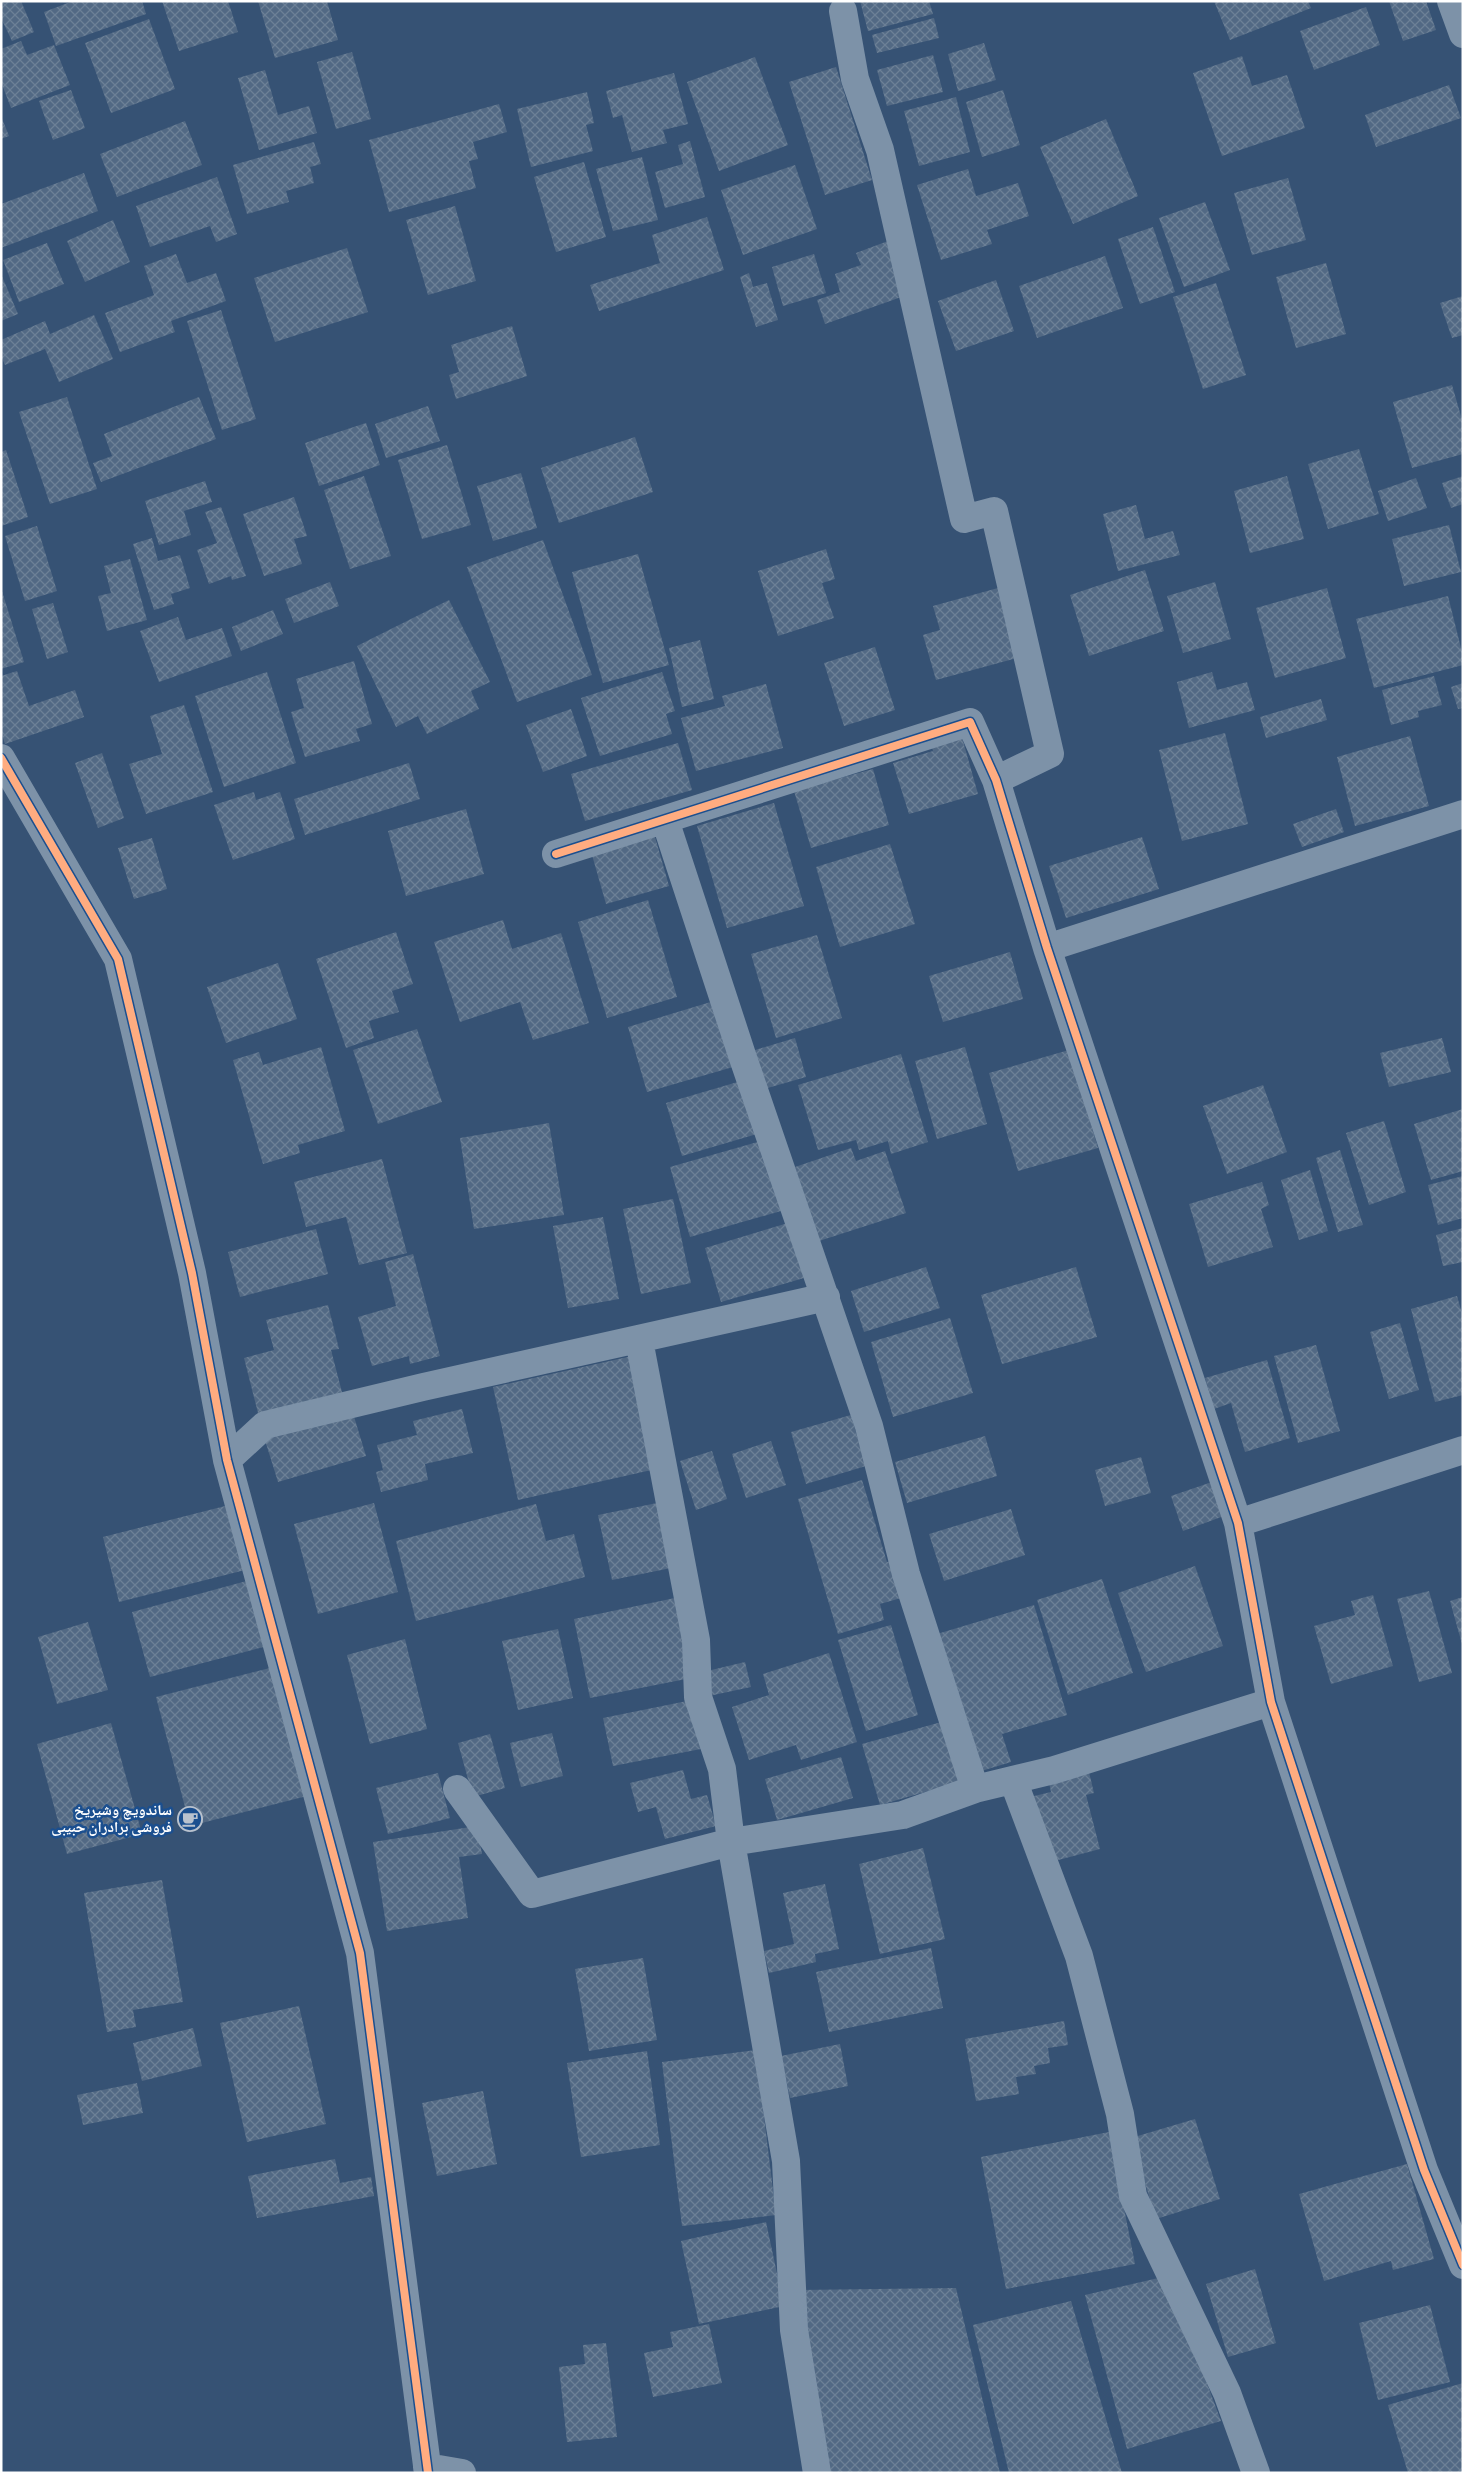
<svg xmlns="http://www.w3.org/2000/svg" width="1464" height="2474" font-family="Barlow,'Noto Naskh Arabic',sans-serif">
<defs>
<pattern id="building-cross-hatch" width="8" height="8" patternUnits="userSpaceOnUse" patternTransform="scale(1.25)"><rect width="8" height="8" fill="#526984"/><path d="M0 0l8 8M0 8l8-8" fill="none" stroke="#6c8096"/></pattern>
</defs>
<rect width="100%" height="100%" fill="#365274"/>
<path fill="url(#building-cross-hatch)" d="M1 1H21L34 32 12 41 1 18Z
M73 1H142L146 14 56 46 44 12Z
M162 1H228L238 32 179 51Z
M258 1H327L338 40 275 58Z
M860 1H929L933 14 868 31Z
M1214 1H1308L1311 8 1230 40Z
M1389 1H1426L1436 30 1403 41Z
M1366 7 1380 45 1314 70 1300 31Z
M934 18 939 38 877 53 872 35Z
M149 19 175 89 111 113 85 43Z
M21 41 27 55 54 45 70 85 11 108 1 82V49Z
M984 43 996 80 958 91 948 54Z
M352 52 371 119 336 129 317 62Z
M933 55 943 92 887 106 877 70Z
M1242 56 1252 86 1287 75 1305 128 1222 156 1193 73Z
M755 57 788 145 719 171 687 82Z
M836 67 872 180 825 195 789 82Z
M265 70 278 115 309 106 317 133 259 150 238 78Z
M674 73 688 124 663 130 667 143 632 152 622 115 613 118 606 91Z
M1449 85 1461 118 1376 147 1365 115Z
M71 90 85 128 53 140 39 101Z
M1003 90 1020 145 982 157 966 102Z
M587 92 594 123 586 125 593 151 531 167 517 109Z
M956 97 970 152 919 166 904 111Z
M499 104 507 132 473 142 478 159 469 161 476 188 389 212 369 140Z
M1 116 9 136 1 139Z
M1106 119 1138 196 1073 224 1040 147Z
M185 121 202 165 117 197 100 154Z
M690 141 705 197 665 208 655 172 683 164 678 145Z
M314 142 321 164 310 167 314 183 286 191 289 202 247 214 233 165Z
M642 157 658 220 613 231 596 169Z
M584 162 606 237 556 252 534 177Z
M795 165 817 229 743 255 721 190Z
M968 169 976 196 1018 183 1029 216 987 230 992 244 941 260 917 185Z
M84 173 98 211 1 248V204Z
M217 177 237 234 216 242 210 226 150 247 136 206Z
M1288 178 1306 240 1252 255 1234 193Z
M1205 202 1230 270 1184 287 1159 218Z
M455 206 476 281 428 295 406 220Z
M707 217 724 270 599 311 590 285 660 263 652 235Z
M113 220 130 262 85 282 67 241Z
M1153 227 1175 292 1140 304 1118 239Z
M888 241 907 295 825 324 817 300 840 292 835 274 861 265 856 253Z
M47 243 64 284 19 302 3 260Z
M347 248 368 312 275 342 254 278Z
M176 254 187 283 216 273 226 301 171 321 175 332 120 352 105 313 154 295 144 266Z
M814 254 826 293 783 306 772 267Z
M1105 256 1123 308 1037 338 1019 286Z
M1326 263 1346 334 1296 348 1276 277Z
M749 273 753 287 767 283 778 320 756 327 740 277Z
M1 274 18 314 1 321Z
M996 280 1014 331 956 351 938 301Z
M1216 283 1246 375 1203 389 1173 297Z
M1463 296V335L1452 338 1440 303Z
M221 310 256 419 222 430 187 321Z
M94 315 113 359 59 382 45 349 5 365 1 356V340L45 321 50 334Z
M512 326 527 376 456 399 449 375 459 372 451 345Z
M1452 385 1463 423V454L1412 468 1393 402Z
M67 397 97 489 50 504 19 412Z
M199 397 216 439 101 482 93 463 112 456 104 434Z
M428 406 440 441 386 458 375 424Z
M366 423 380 465 319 486 305 443Z
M635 437 653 492 559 523 541 468Z
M447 445 471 525 422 539 398 460Z
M1359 449 1379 514 1328 529 1308 464Z
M6 450 28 517 1 526V452Z
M521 473 537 528 493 541 477 486Z
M364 476 391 556 350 569 324 490Z
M1287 476 1304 539 1250 553 1234 491Z
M1463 476V504L1451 508 1442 483Z
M1416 478 1427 508 1388 521 1378 491Z
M205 481 212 502 184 511 191 535 159 545 145 501Z
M294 497 307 536 294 539 302 564 264 576 243 514Z
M1136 505 1145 539 1173 531 1180 555 1118 571 1103 514Z
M221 507 246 576 232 580 231 576 209 584 197 550 217 543 205 512Z
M1449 525 1461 572 1404 586 1392 539Z
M37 526 57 591 25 601 5 536Z
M152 538 158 561 180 555 190 588 171 594 174 604 154 610 133 544Z
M543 540 592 675 517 702 467 567Z
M826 549 835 579 822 583 834 618 778 636 758 571Z
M638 554 669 665 603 683 572 572Z
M130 559 147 620 107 631 98 596 111 593 104 566Z
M1145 570 1164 631 1089 656 1070 595Z
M330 582 339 606 294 623 285 599Z
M1215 582 1231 639 1183 653 1167 596Z
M1 588 24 662 1 669Z
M998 588 1017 658 936 680 923 635 940 630 933 606Z
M1327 588 1346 658 1275 678 1256 608Z
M1448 596 1463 656V665L1374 688 1356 619Z
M449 600 490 682 471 691 479 709 427 734 418 716 396 727 357 646Z
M53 603 68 652 47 659 32 609Z
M273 610 283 634 241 651 232 627Z
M178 617 186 640 222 628 232 656 159 682 140 631Z
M700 640 714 699 682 707 669 648Z
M875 647 895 710 844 726 824 663Z
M354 661 372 724 356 729 360 741 305 757 291 712 304 708 296 679Z
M17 671 29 706 75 690 84 717 5 744 1 732V676Z
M267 672 296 763 224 787 195 696Z
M662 672 675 711 666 714 672 734 600 756 581 698Z
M1212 672 1217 690 1247 682 1255 710 1189 728 1177 682Z
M1434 676 1442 705 1418 711 1419 717 1391 725 1382 690Z
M1463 683V708L1458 709 1451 687Z
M766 684 783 748 696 771 681 718 725 706 722 696Z
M1321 699 1327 720 1266 738 1260 717Z
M184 705 213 792 146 814 129 764 162 754 150 716Z
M571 709 587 756 543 772 526 725Z
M1225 733 1248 824 1182 841 1159 750Z
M961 734 978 794 909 814 893 763 933 751 931 743Z
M1410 736 1429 806 1355 826 1337 757Z
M678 743 692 790 585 821 571 774Z
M102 753 124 818 98 828 75 763Z
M409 763 420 799 305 835 294 799Z
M873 769 889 825 811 848 794 791Z
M254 792 256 800 280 792 295 839 233 860 214 805Z
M774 803 804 906 727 928 697 826Z
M466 809 484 874 406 896 388 831Z
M1336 809 1344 832 1302 847 1293 824Z
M653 830 669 886 606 904 590 848Z
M1142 837 1159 889 1066 918 1049 866Z
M152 838 167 889 134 899 118 848Z
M890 844 915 924 840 947 816 867Z
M648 900 677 997 607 1018 578 922Z
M503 920 512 949 561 933 589 1023 533 1040 520 1002 460 1022 434 942Z
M396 932 413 984 392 991 399 1012 369 1021 374 1038 346 1048 316 959Z
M817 935 842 1018 776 1038 751 954Z
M1010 952 1023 999 943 1022 929 976Z
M278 963 297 1019 226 1043 207 987Z
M714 1001 733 1067 647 1092 628 1027Z
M417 1029 442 1102 378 1124 353 1050Z
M795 1038 806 1077 764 1089 752 1051Z
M1442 1038 1451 1072 1389 1087 1380 1053Z
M321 1047 345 1131 298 1145 300 1153 263 1164 233 1060 259 1052 263 1065Z
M965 1047 987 1124 937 1139 915 1061Z
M1069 1050 1098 1148 1018 1171 989 1073Z
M901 1054 928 1142 891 1154 888 1141 859 1150 856 1140 818 1150 798 1085Z
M741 1081 757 1134 682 1156 666 1103Z
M1263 1085 1287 1152 1227 1174 1203 1106Z
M1463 1109V1171L1431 1180 1414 1124Z
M1384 1121 1406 1192 1369 1205 1346 1133Z
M549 1123 564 1215 474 1229 460 1138Z
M761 1141 781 1211 690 1237 670 1167Z
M851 1148 856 1161 885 1151 906 1213 819 1241 795 1167Z
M1340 1150 1363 1225 1338 1232 1316 1158Z
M382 1159 407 1253 359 1265 346 1217 306 1227 294 1182Z
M1310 1170 1328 1231 1299 1240 1281 1180Z
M1463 1176V1218L1438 1225 1428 1185Z
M1262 1182 1269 1205 1261 1209 1273 1247 1208 1267 1189 1204Z
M673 1199 691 1283 641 1294 623 1209Z
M603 1217 619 1299 568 1308 553 1226Z
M788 1223 804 1278 721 1302 705 1248Z
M1463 1228V1262L1443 1266 1436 1235Z
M316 1229 328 1274 240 1297 228 1252Z
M413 1254 440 1356 410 1364 409 1356 372 1366 358 1317 396 1306 385 1262Z
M926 1267 940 1308 864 1332 851 1291Z
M1076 1267 1097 1337 1002 1364 981 1295Z
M1457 1296 1463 1317V1395L1435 1402 1411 1309Z
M328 1305 339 1349 331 1350 343 1396 259 1417 244 1358 274 1350 266 1320Z
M950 1318 973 1393 893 1417 871 1342Z
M1400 1323 1419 1390 1389 1399 1370 1332Z
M1316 1345 1340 1431 1298 1443 1274 1356Z
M632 1356 656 1469 518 1500 493 1387Z
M1267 1360 1290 1438 1245 1452 1231 1403 1214 1409 1205 1378Z
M462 1409 473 1453 425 1464 428 1480 381 1492 376 1472 383 1470 377 1445 417 1435 413 1421Z
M352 1410 366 1456 278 1482 264 1437Z
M851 1415 866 1466 806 1484 791 1432Z
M985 1436 997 1476 907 1503 895 1462Z
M771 1441 786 1485 746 1498 732 1454Z
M712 1451 727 1499 696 1510 680 1461Z
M1141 1457 1151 1493 1105 1506 1095 1470Z
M862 1480 887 1562 897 1559 908 1596 880 1604 884 1620 838 1634 798 1499Z
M1212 1482 1224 1516 1183 1531 1171 1496Z
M662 1502 676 1567 612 1580 598 1515Z
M374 1503 398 1592 318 1614 294 1524Z
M233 1504 249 1569 119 1602 103 1537Z
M536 1504 546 1541 574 1534 585 1577 416 1621 396 1541Z
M1011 1509 1025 1555 944 1581 929 1534Z
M1195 1566 1223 1646 1146 1672 1118 1593Z
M254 1579 271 1645 150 1677 132 1612Z
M1102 1579 1133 1673 1068 1695 1037 1600Z
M1429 1591 1452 1673 1419 1682 1397 1599Z
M1373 1595 1393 1666 1331 1684 1314 1626 1355 1615 1351 1601Z
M1463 1597V1644H1462L1450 1601Z
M675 1598 691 1678 590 1698 574 1619Z
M1034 1605 1067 1715 1002 1734 1011 1762 978 1772 937 1634Z
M88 1622 108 1690 57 1704 38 1637Z
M891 1625 918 1715 866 1731 838 1640Z
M558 1629 573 1698 518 1710 502 1641Z
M405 1639 427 1729 370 1744 347 1655Z
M829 1653 857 1742 801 1760 796 1745 749 1760 732 1707 769 1695 763 1674Z
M745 1662 751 1687 709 1696 703 1672Z
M274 1667 307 1796 190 1826 156 1697Z
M692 1700 701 1749 613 1766 603 1718Z
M945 1721 963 1781 880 1805 862 1744Z
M111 1723 142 1834 67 1854 37 1744Z
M552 1733 563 1776 521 1787 510 1743Z
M490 1734 505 1788 473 1797 458 1743Z
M841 1757 853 1798 777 1820 765 1779Z
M1088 1768 1094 1793 1086 1795 1100 1849 1047 1863 1030 1797 1051 1792 1048 1778Z
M683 1770 691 1799 707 1795 716 1826 665 1839 656 1807 638 1812 630 1783Z
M438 1773 450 1818 388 1834 376 1788Z
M477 1826 482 1854 459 1857 468 1918 387 1931 373 1842Z
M923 1848 945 1939 880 1954 859 1864Z
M162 1880 183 2002 133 2010 136 2027 107 2032 84 1893Z
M825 1884 839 1949 815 1954 816 1962 769 1973 764 1951 794 1944 783 1893Z
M931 1948 943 2008 829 2032 816 1972Z
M643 1958 657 2040 589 2051 575 1969Z
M299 2006 326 2124 247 2142 220 2023Z
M1064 2021 1068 2045 1048 2048 1050 2063 1034 2066 1036 2074 1016 2077 1019 2094 976 2101 965 2039Z
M193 2028 202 2066 142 2081 133 2043Z
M840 2044 848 2086 790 2098 781 2056Z
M756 2050 776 2215 682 2226 662 2062Z
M647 2051 660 2145 581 2157 567 2063Z
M137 2083 143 2113 83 2125 77 2095Z
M483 2091 497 2164 437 2176 422 2103Z
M1195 2119 1220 2199 1156 2219 1131 2138Z
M1109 2132 1135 2264 1006 2289 981 2157Z
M335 2159 340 2183 371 2177 374 2196 257 2218 248 2176Z
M1407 2164 1434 2259 1393 2270 1391 2261 1324 2281 1299 2194Z
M766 2222 784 2306 699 2324 681 2241Z
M1255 2269 1276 2343 1228 2357 1206 2284Z
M1167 2276 1221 2421 1127 2449 1085 2295Z
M956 2288 1000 2473H827L799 2290Z
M1071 2301 1122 2473H1009L973 2325Z
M1430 2305 1450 2382 1378 2400 1359 2323Z
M709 2324 722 2383 653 2397 644 2353 673 2347 670 2332Z
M606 2343 617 2437 567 2442 559 2367 585 2364 583 2345Z
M1463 2383V2473H1408L1388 2405Z"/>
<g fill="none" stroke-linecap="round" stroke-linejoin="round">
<path stroke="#7d92a8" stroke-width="28" d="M1451 1 1463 34
M843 11 855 79 880 150 964 519 994 511 1050 754 996 780
M1 758 118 959 192 1273 227 1460 360 1953 428 2473
M665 820 743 1058 869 1426 906 1574 975 1789
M556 854 970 722 996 780 1047 948 1238 1523 1271 1702 1424 2170 1463 2265
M1047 948 1463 814
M639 1340 696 1640 698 1697 722 1769 731 1842 786 2161 794 2330 817 2473
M227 1460 265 1425 423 1387 826 1297
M1238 1523 1463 1450
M1013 1780 1079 1956 1120 2114 1133 2196 1227 2393 1256 2473
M457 1789 532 1894 731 1842 903 1815 975 1789 1054 1770 1271 1702
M427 2467 462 2473"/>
<defs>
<path id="cycleway" d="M1 758 118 959 192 1273 227 1460 360 1953 428 2473
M556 854 970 722 996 780 1047 948 1238 1523 1271 1702 1424 2170 1463 2265"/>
</defs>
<use href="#cycleway" stroke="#1b4f8f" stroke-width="11"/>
<use href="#cycleway" stroke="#ffac80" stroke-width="8"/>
</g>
<defs>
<symbol id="cafe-ring" viewBox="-11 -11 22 22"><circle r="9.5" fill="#1b4f8f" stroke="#b9c2ce" stroke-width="1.5"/><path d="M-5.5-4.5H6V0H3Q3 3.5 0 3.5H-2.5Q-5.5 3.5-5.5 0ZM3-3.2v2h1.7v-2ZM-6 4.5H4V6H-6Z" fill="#b9c2ce"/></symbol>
</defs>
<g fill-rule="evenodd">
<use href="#cafe-ring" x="176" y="1805" width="28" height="28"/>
</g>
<g text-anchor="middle" stroke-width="5" stroke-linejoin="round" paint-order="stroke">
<g font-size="15" font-weight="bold" fill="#fff" stroke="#1b4f8f" text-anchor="end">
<text x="172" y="1815">ساندویچ وشیریخ<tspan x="172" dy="17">فروشی برادران حبیبی</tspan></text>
</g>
</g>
<rect width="1464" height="2474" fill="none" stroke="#ffffff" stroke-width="5"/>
</svg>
